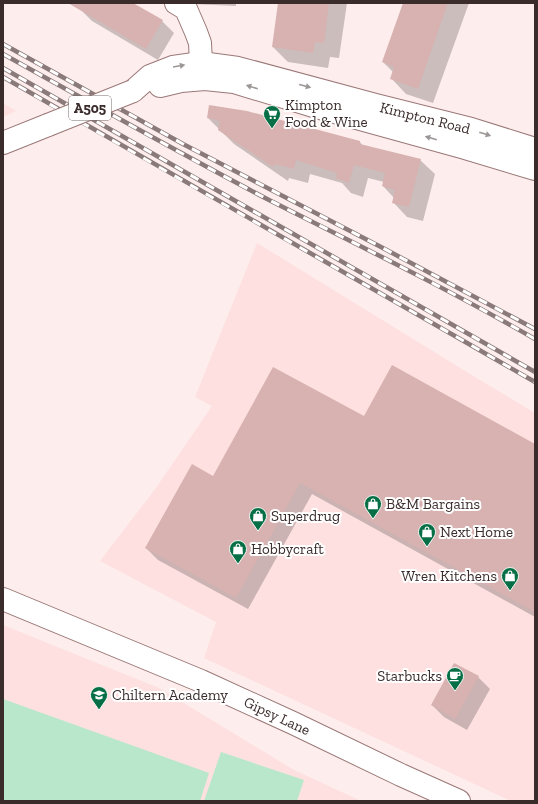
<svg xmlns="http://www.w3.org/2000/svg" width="538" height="804" font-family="'Zilla Slab',serif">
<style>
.built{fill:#fde0df}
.green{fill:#b8e7cc}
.shadow{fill:#0003}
.building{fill:#d7b2b1}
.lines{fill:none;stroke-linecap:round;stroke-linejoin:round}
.minor-casing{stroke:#9a7877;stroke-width:24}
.major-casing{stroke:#9a7877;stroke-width:24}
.highway-casing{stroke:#9a7877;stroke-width:24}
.minor{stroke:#fff;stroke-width:22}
.major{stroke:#fff;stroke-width:22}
.highway{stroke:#fff;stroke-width:22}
.rail-casing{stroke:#8a7a7a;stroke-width:4.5}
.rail{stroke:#fff;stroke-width:3;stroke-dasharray:9;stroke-linecap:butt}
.highway-bridge-casing{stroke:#9a7877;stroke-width:24;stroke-linecap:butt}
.highway-bridge{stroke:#fff;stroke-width:22}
.oneway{fill:#9d9696}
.labels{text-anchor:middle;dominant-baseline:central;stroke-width:4;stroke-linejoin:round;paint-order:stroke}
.shield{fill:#fff;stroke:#766b6b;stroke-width:1}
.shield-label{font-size:14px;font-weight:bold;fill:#3b2c2c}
.poi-label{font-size:15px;fill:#3b2c2c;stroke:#fff;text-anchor:start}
.street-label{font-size:15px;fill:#3b2c2c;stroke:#fff}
</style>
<rect width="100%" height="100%" fill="#fdedec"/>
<path class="built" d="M3,103l13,8 -13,6z
M257,243l213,131 65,39v388h-24l-307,-143 12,-36 -116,-61 56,-73 56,-82 -17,-9z
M3,625l156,63 135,82 67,31h-358z"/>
<path class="green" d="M3,699l206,74 -9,28h-197z
M221,752l83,28 -7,21h-93z"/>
<path class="shadow" d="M83,3h48l31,18 12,12 -16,27 -66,-39 -12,-12z
M191,3h45v3l-44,-2z
M279,3h68l-8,55 -9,-1 -2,11 -40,-6 -15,-15z
M404,3h65l-36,100 -27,-9 -15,-16 2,-6 -10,-10z
M208,118l152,24 3,4 57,14 15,14 -12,47 -16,-4 -14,-15 1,-4 -11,-12 1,-4 -16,-4 -5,19 -12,-4 -9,-10 -32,-9 -2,9 -19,-5 -1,3 -54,-37z
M364,417l171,28v172l-223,-123 -64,115 -90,-49 -12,-12 67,-71z
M478,677l12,12 -23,41 -23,-13 -12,-12z"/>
<path class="building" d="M68,3h65l30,17 -17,29z
M278,3h51l-5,40 -9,-1 -2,11 -41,-6z
M403,3h45l-30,86 -28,-10 4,-12 -12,-5z
M209,105l38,6 113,30v3l61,15 -12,48 -17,-4 3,-13 -13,-4 3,-13 -31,-8 -5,18 -13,-5 1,-5 -41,-13 -2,9 -19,-5 -2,3 -55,-37 2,-9 -13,-3z
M392,365l143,79v168l-235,-129 -64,115 -91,-50 47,-84 21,12 60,-109 91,49z
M454,663l25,13 -24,43 -24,-14z"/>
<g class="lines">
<defs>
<path id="minor" d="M176,3l10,6 10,23 4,11 1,20"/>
<path id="major" d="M3,599l198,82 92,42 108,52 58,26"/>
<path id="highway" d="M160,86l21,-5 24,-2 29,3 86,26 145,40 70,21
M133,91l17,-15 23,-9 28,-4 37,5 138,37 95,24 64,20
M3,143l45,-18"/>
</defs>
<use href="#minor" class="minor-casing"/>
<use href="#major" class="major-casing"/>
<use href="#highway" class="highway-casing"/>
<use href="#minor" class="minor"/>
<use href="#major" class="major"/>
<use href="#highway" class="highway"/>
<defs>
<path id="rail" d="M3,44l180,100 198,103 154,82
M3,54c88,49 176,99 266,146 89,45 179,89 266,139
M3,68l532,304
M3,77c177,103 355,203 532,305"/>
</defs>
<use href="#rail" class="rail-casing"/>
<use href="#rail" class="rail"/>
<defs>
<path id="highway-bridge" d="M48,125l85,-34"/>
</defs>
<use href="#highway-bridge" class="highway-bridge-casing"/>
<use href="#highway-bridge" class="highway-bridge"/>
</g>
<defs><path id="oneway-solid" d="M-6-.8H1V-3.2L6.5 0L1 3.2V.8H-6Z"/></defs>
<g class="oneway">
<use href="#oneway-solid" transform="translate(179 66) rotate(-10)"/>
<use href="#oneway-solid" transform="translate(305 86) rotate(15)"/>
<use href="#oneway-solid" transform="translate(252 87) rotate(-163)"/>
<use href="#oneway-solid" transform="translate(485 134) rotate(17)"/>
<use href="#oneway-solid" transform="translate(431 138) rotate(-164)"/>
</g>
<defs>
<symbol id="supermarket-pin" viewBox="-11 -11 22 30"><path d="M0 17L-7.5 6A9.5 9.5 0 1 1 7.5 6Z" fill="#076f46" stroke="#fff"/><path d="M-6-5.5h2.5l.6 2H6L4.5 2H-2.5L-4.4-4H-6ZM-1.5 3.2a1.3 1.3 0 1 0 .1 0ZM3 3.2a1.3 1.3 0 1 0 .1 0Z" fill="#fff"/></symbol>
<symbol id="shop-pin" viewBox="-11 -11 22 30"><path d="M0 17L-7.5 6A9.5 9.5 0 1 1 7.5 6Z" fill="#076f46" stroke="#fff"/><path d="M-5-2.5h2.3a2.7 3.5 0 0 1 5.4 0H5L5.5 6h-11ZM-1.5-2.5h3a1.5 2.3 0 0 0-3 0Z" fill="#fff"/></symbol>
<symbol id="cafe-pin" viewBox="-11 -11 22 30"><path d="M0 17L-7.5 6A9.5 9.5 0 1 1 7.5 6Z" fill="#076f46" stroke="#fff"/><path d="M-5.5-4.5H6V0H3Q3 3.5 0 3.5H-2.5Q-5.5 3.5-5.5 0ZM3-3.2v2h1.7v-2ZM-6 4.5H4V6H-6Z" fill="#fff"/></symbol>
<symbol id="school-pin" viewBox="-11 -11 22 30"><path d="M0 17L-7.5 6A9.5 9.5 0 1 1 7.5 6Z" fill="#076f46" stroke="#fff"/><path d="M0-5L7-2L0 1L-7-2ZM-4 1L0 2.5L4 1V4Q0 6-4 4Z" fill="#fff"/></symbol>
</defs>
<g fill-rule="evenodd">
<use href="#supermarket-pin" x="262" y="104" width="20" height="27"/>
<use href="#shop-pin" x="363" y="494" width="20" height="27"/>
<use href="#shop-pin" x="248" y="506" width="20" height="27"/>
<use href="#shop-pin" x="417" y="522" width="20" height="27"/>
<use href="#shop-pin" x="228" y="539" width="20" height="27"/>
<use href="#shop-pin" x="500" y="566" width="20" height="27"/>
<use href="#cafe-pin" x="445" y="666" width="20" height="27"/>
<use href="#school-pin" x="89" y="685" width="20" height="27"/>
</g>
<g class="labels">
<rect class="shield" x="69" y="96" width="42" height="24" rx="3"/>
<g class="shield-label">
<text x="90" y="108">A505</text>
</g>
<g class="poi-label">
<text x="285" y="105">Kimpton<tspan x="285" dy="17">Food &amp; Wine</tspan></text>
<text x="386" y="504">B&amp;M Bargains</text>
<text x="271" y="516">Superdrug</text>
<text x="440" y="532">Next Home</text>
<text x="251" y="549">Hobbycraft</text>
<text x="497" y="576" text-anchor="end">Wren Kitchens</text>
<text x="442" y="676" text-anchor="end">Starbucks</text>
<text x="112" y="695">Chiltern Academy</text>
</g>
<g class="street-label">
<text transform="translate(425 118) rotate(14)">Kimpton Road</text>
<text transform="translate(277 716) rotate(25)">Gipsy Lane</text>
</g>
</g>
<rect width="538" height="804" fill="none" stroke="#3b2c2c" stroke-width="8"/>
</svg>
